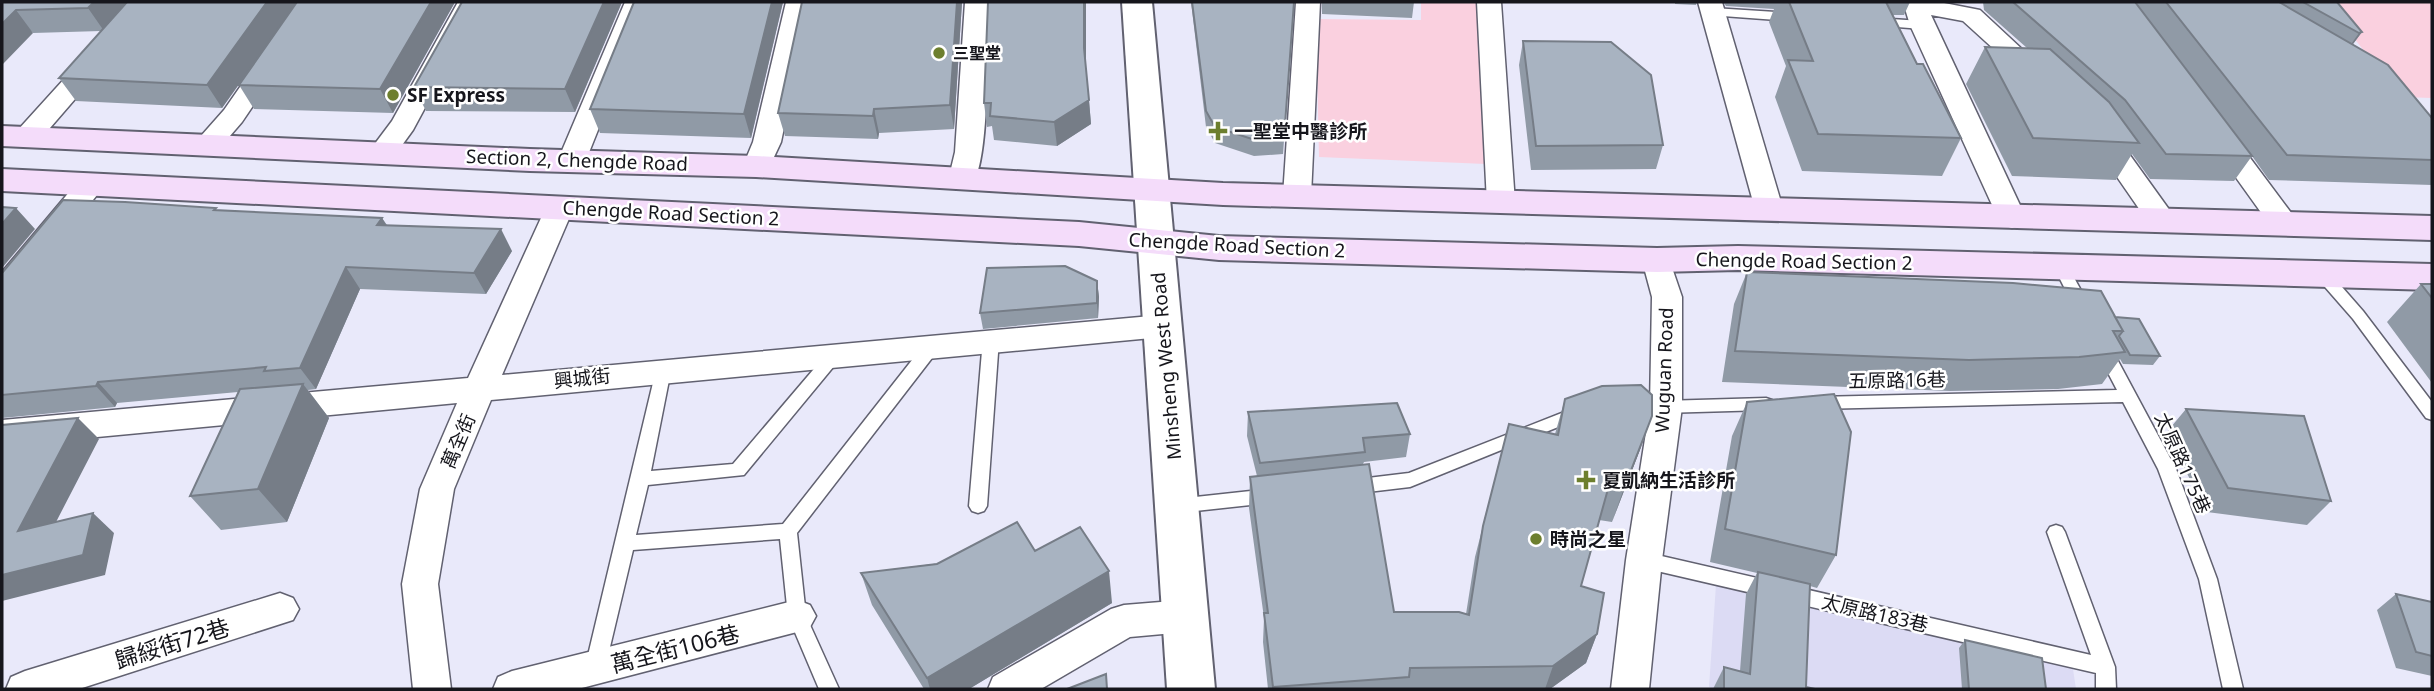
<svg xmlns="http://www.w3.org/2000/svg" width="2434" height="691" font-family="'Noto Sans','Noto Sans TC',sans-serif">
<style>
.built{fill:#dcdbf4}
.green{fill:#fad0df}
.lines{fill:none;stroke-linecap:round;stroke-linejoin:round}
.service-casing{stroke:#616170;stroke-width:3}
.minor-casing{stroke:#616170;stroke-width:3}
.tertiary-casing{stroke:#616170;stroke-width:4}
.secondary-casing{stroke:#616170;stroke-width:4}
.service{fill:#fff;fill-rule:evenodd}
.minor{fill:#fff;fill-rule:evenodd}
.tertiary{fill:#fff;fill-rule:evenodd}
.secondary{fill:#f4dcfa;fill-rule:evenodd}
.wall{fill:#909aa6}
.shaded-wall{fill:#767d87}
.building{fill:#a8b3c1;stroke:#767d87;stroke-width:2}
.poi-dot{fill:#6d7f2e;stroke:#fff;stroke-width:2.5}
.labels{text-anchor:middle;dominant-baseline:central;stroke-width:5;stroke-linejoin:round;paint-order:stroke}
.far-poi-label{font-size:16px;font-weight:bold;fill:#16161c;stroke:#fff;text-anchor:start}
.poi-label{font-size:19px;font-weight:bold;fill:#16161c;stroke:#fff;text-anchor:start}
.street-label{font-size:19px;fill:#16161c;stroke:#fff}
.near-street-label{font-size:23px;fill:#16161c;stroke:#fff}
</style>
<rect width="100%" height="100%" fill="#e9e9fa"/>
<path class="built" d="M1717,570l354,86 5,33h-363l-4,-2z"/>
<path class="green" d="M1421,2h61l4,162 -167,-7 -3,-138 105,1z
M2325,2h107v96l-31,-1z"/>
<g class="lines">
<defs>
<path id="service" d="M1713,8l78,5 6,4 -6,4 -82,-6v-6z
M1876,18l46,3 6,4 -6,4 -50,-4v-6z
M2061,262l5,1 23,42 -3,4h-10l-3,-4 -19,-38z
M2323,270l5,1 35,40 69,91v18l-6,-2 -73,-99 -35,-40 -2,-4 2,-4z
M991,333l8,6 -12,167 -3,5 -6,2 -6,-2 -3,-5 14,-167z
M933,339l6,2 2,4 -2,4 -142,184 9,83 33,73h-20l-31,-73 -8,-77 -147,11 -28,118 -3,6 -7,3 -7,-3 -3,-6 72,-302h12l2,4 -20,101 82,-7 97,-114h12l2,4 -100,121 -96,10 -12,50 147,-11 144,-183z
M2104,344l6,2 66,123 41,110 26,110h-20l-24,-110 -41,-110 -35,-67 -307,7 -6,-2 -2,-4 2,-4 6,-2 301,-7 -21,-40z
M1766,398l6,2 2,4 -2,4 -6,2 -104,3 -6,-2 -2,-4 2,-4 6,-2z
M1577,407l6,2 2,4 -2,4 -173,70 -59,7 -6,-2 -3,-5 3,-5 6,-2 58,-7z
M1269,489l6,2 3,5 -3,5 -6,2 -92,10 -6,-2 -3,-5 3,-5 6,-2z
M2056,525l6,2 3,5 50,135 1,22h-20v-16l-452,-105 -6,-3 -3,-5 3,-5 6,-3 447,103 -44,-123 3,-5z"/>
<path id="minor" d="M134,2h25l-122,141 -10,2 -10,-2 -3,-6 3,-6z
M299,2h24l-81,120 -25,29 -10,3 -10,-3 -4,-6 31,-35z
M458,2h24l-69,128 -21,29 -10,3 -10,-3 -4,-6 24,-32z
M625,2h24l-63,158 -4,6 -10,3 -10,-3 -4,-6z
M786,2h24l-29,140 -14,30 -10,3 -10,-3 -4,-6 10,-24z
M965,2h24c-2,37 1,155 -16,181l-10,3 -10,-3 -4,-6 6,-25z
M1296,2h24l-9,194 -4,7 -10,2 -10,-2 -4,-7z
M1477,2h24l14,201 -4,7 -10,2 -10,-2 -4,-7z
M1698,2h24l61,207 -4,7 -10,2 -10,-2 -4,-7z
M1903,2h36l41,8 71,66 -4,5 -9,3 -9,-3 -66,-60 -32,-6 95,203 -4,7 -10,3 -10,-3 -4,-7 -88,-193z
M2099,124l10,2 64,89 4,7 -4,7 -10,3 -10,-3 -67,-97 3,-6z
M2217,125l10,2 68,91 4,7 -4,7 -10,3 -10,-3 -71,-99 3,-6z
M91,175l10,3 4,6 -4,6 -88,110 -11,3v-31l79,-94z
M560,198l10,2 4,7 -72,168 660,-60 11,3 5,8 -5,8 -11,3 -671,63 -37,89 -16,95 13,105h-38l-11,-105 18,-95 37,-86 -455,43v-26l466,-42 78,-171 4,-7z
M1657,250l10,3 15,44v110l-20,153 -13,129h-38l15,-129 24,-153 2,-110 -10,-37 5,-7z
M280,593l13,5 6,11 -6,11 -214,69h-73l5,-12 14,-6z
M797,600l13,5 6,11 -6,11 -13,5 -219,57h-85l5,-12 14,-6z
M1185,600l13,5 6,11 -6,11 -13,5 -55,5 -89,52h-53l5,-12 118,-68 13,-4z"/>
<path id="tertiary" d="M1122,2h30l63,687h-48z"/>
<path id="secondary" d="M2,126l528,23 226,7 467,27 1209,33v24l-1209,-35 -467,-28 -226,-6 -528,-25z
M2,169l1077,53 140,14 438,12 81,-2 694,18v26l-694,-20 -81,2 -438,-12 -140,-14 -1077,-55z"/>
</defs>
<use href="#service" class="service-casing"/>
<use href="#minor" class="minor-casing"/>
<use href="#tertiary" class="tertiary-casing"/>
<use href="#secondary" class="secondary-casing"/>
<use href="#service" class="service"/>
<use href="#minor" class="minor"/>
<use href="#tertiary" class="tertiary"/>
<use href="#secondary" class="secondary"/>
</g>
<path class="wall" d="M2,2h453l-62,111 -139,-4 -15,-24 39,-55 -56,78 -146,-7 -17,-23 42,-47 -68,2z
M622,2l-47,110 -149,-1 -12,-24z
M783,2l-32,136 -151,-5 -10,-24z
M962,2l-8,127 -75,4 -1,6 -93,-3 -7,-23z
M988,2h98v66l5,56 -34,22 -63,-6 -2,-14 -5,1 -3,-24z
M1191,2h103l-11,152 -29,2 -39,-13 -9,-16z
M1322,2h92l-2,16 -90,-4z
M1675,2h22l-1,3 -21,-1z
M1723,2h187l-6,13h-11l24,49 44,74 -19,38 -140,-5 -27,-74 11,-31 -17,-44 5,-13 -48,-3z
M1983,2h354l25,30 -9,12 79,74v67l-163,-5 -17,-24 -18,25 -84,-2 -18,-25 -16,26 -104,-4 -46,-92 19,-37 42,1 -43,-38z
M1523,41l140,104 -7,24 -125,1 -12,-105z
M218,210l164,8 5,7 125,26 -26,43 -126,-5 -44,100 -8,1 21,28 -42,104 -66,8 -31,-34 48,-104 -121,11 -2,4 -113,11v-146z
M1747,272l368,45 45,39 -7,9 -30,-1 -3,-5 -18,25 -44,5 -108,2 -228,-9 12,-78z
M1097,281l2,16 -1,21 -115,11 -3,-16z
M2421,284h11v99l-45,-61z
M1565,399l76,48 -29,75 -13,-2 -18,66 16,48 -11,29 -36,26h-282l-5,-47 1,-24 -15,-110 1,-31 7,-1 -10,-40 1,-24 162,22 -4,23 -42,5 -1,2 31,148 72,2 9,-57 34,-133 46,10z
M1747,402l89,153 -19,33 -7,-2 -4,101 9,2h-102l11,-22 16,4 6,-77 11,-21 -47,-11 22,-126z
M2186,409l145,92 -24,24 -100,-13 -41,-79z
M1035,551l77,52 -143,86h-45l-52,-84 -11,-32z
M2396,594l36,8v74l-36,-8 -19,-58z
M1965,640l81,49h-84l-3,-41z"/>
<path class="shaded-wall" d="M94,2h37l-27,29 -16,-23z
M267,2h30l-75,106 -15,-23z
M431,2h24l-62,111 -13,-24z
M604,2h18l-47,110 -10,-23z
M772,2h11l-32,136 -7,-24z
M957,2h5l-8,127 -4,-24z
M1084,2h2v69l-2,-23z
M16,10l17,23 -31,32v-41z
M2362,32l-18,24 -2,1 17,-24z
M1089,100l2,24 -34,22 -3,-24z
M874,109l5,24 -1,6 -5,-23z
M16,208l19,21 -33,39v-44z
M382,218l13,21 -18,-14z
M501,229l11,22 -26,43 -12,-21z
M346,267l14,22 -44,100 -16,-21z
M1097,281l2,16 -1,21 -1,-15z
M98,382l19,21 -2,4 -19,-21z
M303,384l26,34 -42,104 -29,-33z
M1652,416l-11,31 -29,75 11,-31z
M78,418l21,21 -58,112 -23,-20z
M93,513l21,20 -9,42 -103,26v-26z
M1109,571l3,32 -143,86h-39l-3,-11z
M1597,634l-11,29 -36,26h-5l8,-23z"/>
<path class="building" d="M2,2h92l-6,6 -72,2 -14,14z
M127,2h140l-60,83 -148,-7z
M297,2h134l-51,87 -141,-4z
M462,2h142l-39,87 -151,-2z
M634,2h138l-28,112 -154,-5z
M802,2h155l-7,103 -76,4 -1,7 -95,-3z
M988,2h96v46l5,52 -35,22 -64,-6 1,-13h-7z
M1192,2h102l-10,136 -29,2 -40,-13 -9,-16z
M1789,2h97l31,62h6l38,74 -143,-4 -30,-74 25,1z
M2013,2h122l117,154 -86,-2 -41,-54z
M2166,2h113l109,63 44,53v42l-145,-5z
M2303,2h34l25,30 -3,1z
M1523,41l88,1 40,33 12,70 -127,1z
M1985,47l65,2 59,53 30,41 -106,-5z
M63,200l62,2 91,6 -2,2 168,8 -5,7 124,4 -27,44 -128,-6 -46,101 -36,3 2,-4 -168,15 -2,4 -94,9v-122z
M2,207l14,1 -14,16z
M1065,266l32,15v22l-117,10 7,-45z
M1747,272l266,11 88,8 22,40h-10l12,21 -46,5 -110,3 -234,-9z
M2421,284h11v14z
M2115,317l24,2 21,37 -30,-1 -11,-19 4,-5z
M303,384l-45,105 -68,7 50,-107z
M1641,385l11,10v21l-29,75 -15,-2 -27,97 23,7 -7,41 -44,32 -143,2 -1,9 -136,10 -9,-74h4l-18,-136 119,-13 25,148h65l10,3 14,-89 26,-102 49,11 7,-36 37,-13z
M1834,394l17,38 -15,123 -111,-26 22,-127z
M1397,403l13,31 -47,4 2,14 -105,11 -12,-51z
M2186,409l118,7 27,85 -103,-13z
M78,418l-60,113 75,-18 -10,42 -81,20v-150z
M1017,522l18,29 45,-24 29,44 -182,107 -66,-105 76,-9z
M1758,572l52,12 -4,103 9,2h-91v-22l26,7z
M2396,594l36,8v54l-16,-4z
M1965,640l77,18 4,31h-77z
M1106,674l1,15h-40z"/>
<g class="poi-dot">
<circle cx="939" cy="53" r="7"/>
<circle cx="393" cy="95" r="7"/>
<path d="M1214.5 120.5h7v7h7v7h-7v7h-7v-7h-7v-7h7z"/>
<path d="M1582.5 469.5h7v7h7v7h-7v7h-7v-7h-7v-7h7z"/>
<circle cx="1536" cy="539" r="7"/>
</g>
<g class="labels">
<g class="far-poi-label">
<text x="953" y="53">三聖堂</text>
</g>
<g class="poi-label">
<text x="407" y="95">SF Express</text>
<text x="1234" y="131">一聖堂中醫診所</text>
<text x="1602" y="480">夏凱納生活診所</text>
<text x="1550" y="539">時尚之星</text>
</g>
<g class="street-label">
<text transform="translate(577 160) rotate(2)">Section 2, Chengde Road</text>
<text transform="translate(671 213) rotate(3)">Chengde Road Section 2</text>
<text transform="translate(1237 245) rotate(3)">Chengde Road Section 2</text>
<text transform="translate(1804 261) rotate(1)">Chengde Road Section 2</text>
<text transform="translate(1166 366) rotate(-95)">Minsheng West Road</text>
<text transform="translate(1664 370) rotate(-88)">Wuguan Road</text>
<text transform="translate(582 378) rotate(-6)">興城街</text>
<text transform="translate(1897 380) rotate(-1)">五原路16巷</text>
<text transform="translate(458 441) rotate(-67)">萬全街</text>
<text transform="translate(2183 463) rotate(66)">太原路175巷</text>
<text transform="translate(1875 613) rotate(13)">太原路183巷</text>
</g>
<g class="near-street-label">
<text transform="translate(172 643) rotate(-17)">歸綏街72巷</text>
<text transform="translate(675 648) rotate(-14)">萬全街106巷</text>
</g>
</g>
<rect width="2434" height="691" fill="none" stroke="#16161c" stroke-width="7"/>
</svg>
